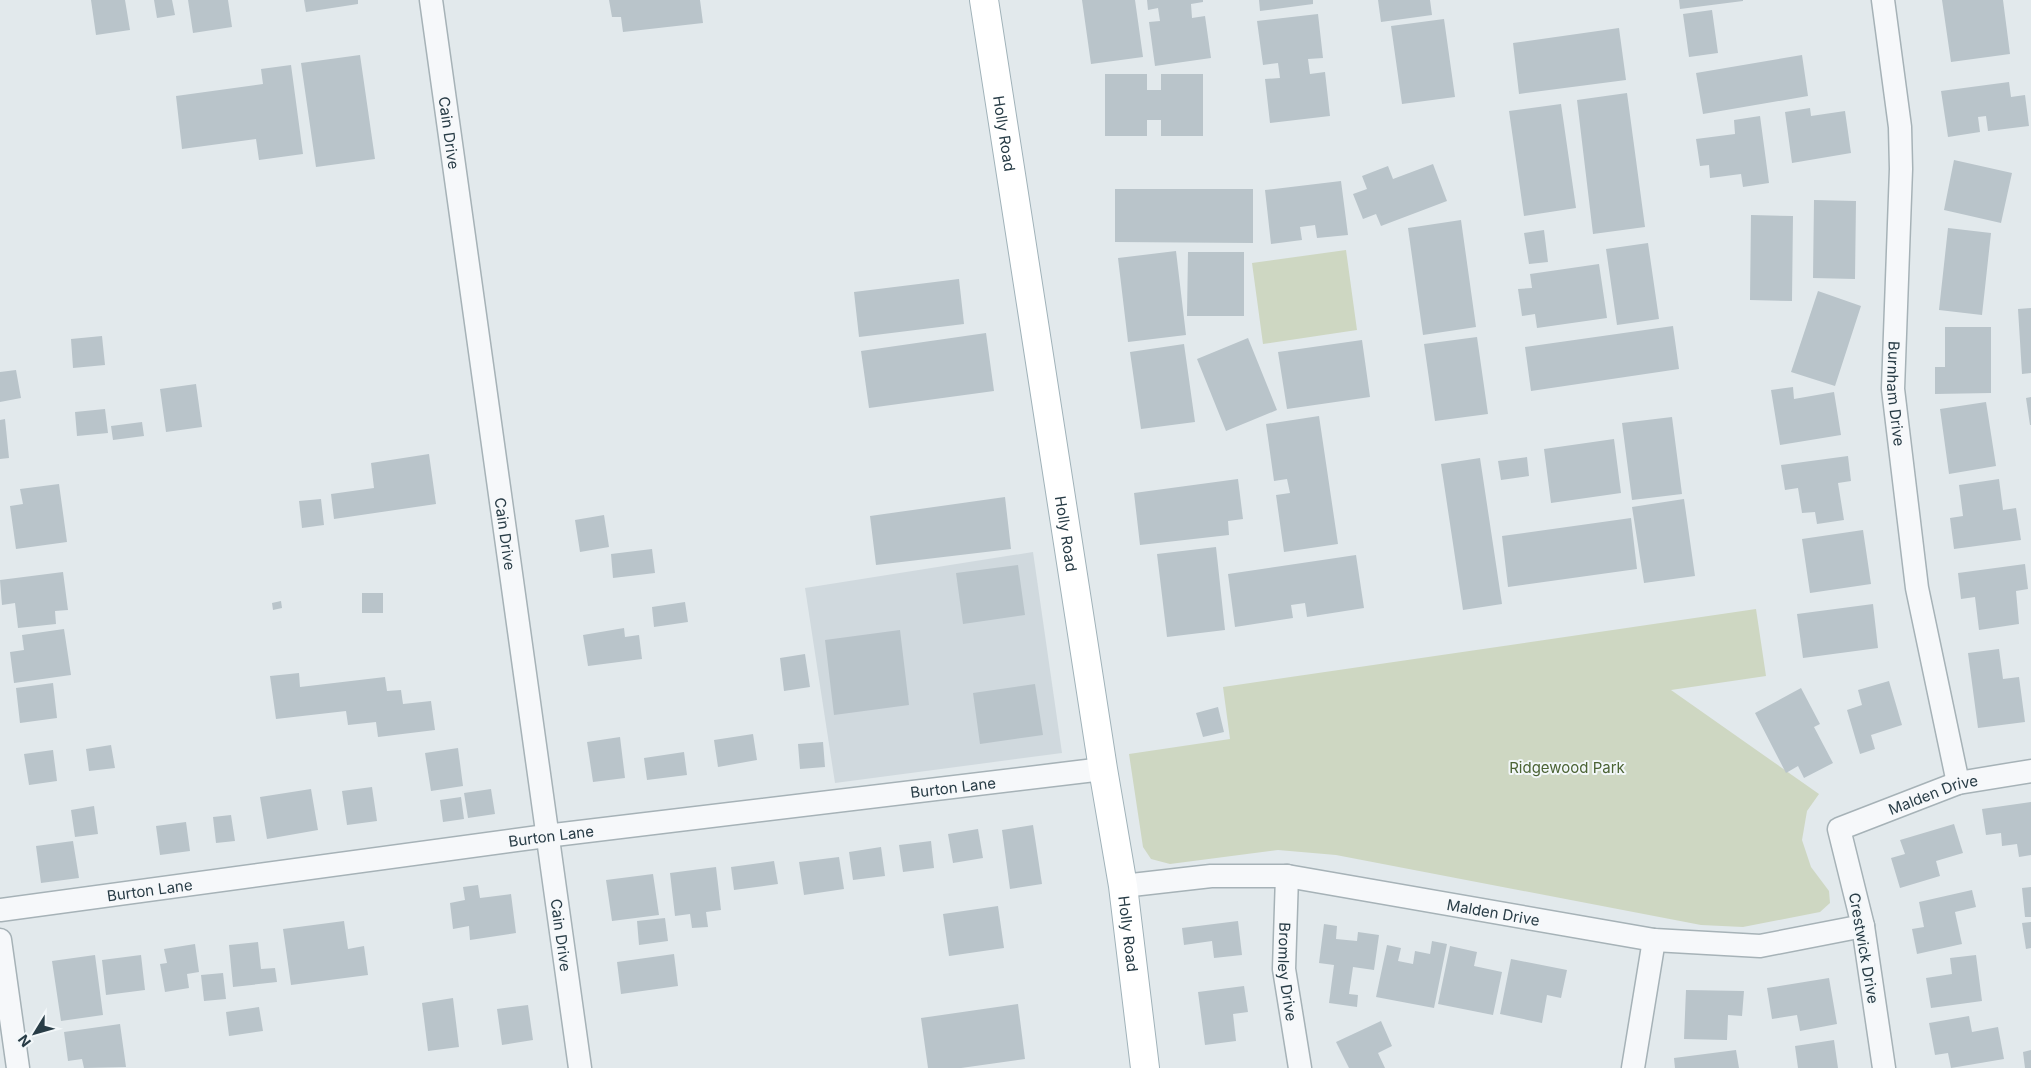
<svg xmlns="http://www.w3.org/2000/svg" width="2031" height="1068" font-family="Inter,sans-serif">
<style>
.built{fill:#d0d9de}
.green{fill:#ced7c2}
.building{fill:#b9c4ca}
.lines{fill:none;stroke-linecap:round;stroke-linejoin:round}
.minor-casing{stroke:#a6b2b7;stroke-width:25}
.major-casing{stroke:#a0b2b9;stroke-width:30}
.minor{stroke:#f6f8fa;stroke-width:22}
.major{stroke:#fff;stroke-width:28}
.labels{text-anchor:middle;dominant-baseline:central;stroke-width:4;stroke-linejoin:round;paint-order:stroke}
.street-label{font-size:15px;fill:#283c46;stroke:#f2f7f9}
.park-label{font-size:15px;fill:#4b6334;stroke:#f2f7f9}
</style>
<rect width="100%" height="100%" fill="#e2e9ec"/>
<path class="built" d="M1033,552l29,201 -227,30 -30,-195z"/>
<path class="green" d="M1346,250l11,80 -94,14 -11,-81z
M1756,609l10,67 -95,14 148,104 -12,17 -5,29 9,27 18,24 1,12 -10,9 -77,15 -42,-2 -365,-70 -58,-5 -108,14 -19,-5 -8,-12 -14,-93 101,-15 -7,-52z"/>
<path class="building" d="M91,0h34l5,30 -34,5z
M154,0h18l3,15 -18,3z
M188,0h40l4,27 -39,6z
M304,0h54v4l-52,8z
M609,0h91l3,23 -80,9 -2,-15h-9z
M1082,0h53l8,57 -52,7z
M1147,0h56v2l-12,2 1,14 13,-2 6,42 -56,8 -6,-44 11,-1 -2,-13 -10,2z
M1259,0h54v4l-53,7z
M1378,0h52l2,15 -51,7z
M1679,0h64v1l-63,8z
M1942,0h61l7,54 -59,8z
M1712,10l6,43 -29,4 -6,-43z
M1318,14l5,44 -15,1 2,15 15,-2 5,44 -60,7 -5,-44 15,-1 -2,-15 -15,2 -6,-44z
M1444,19l11,78 -53,7 -11,-78z
M1619,28l7,52 -107,14 -6,-51z
M360,55l15,104 -59,8 -15,-104z
M1802,55l6,41 -105,18 -7,-41z
M291,65l12,89 -44,6 -3,-21 -74,10 -6,-53 87,-12 -2,-15z
M1105,74h42v16h14v-16h42v62h-42v-16h-14v16h-42z
M2009,82l2,15 14,-2 4,31 -41,5 -2,-15 -8,1 2,15 -32,5 -7,-46z
M1627,93l18,134 -52,7 -16,-134z
M1561,104l15,104 -52,8 -15,-105z
M1810,108l1,8 34,-5 6,42 -59,10 -7,-51z
M1760,116l9,67 -26,4 -2,-13 -31,4 -1,-13 -9,1 -4,-27 39,-5 -1,-14z
M1954,160l58,13 -11,50 -57,-13z
M1433,164l14,37 -66,25 -5,-12 -13,5 -10,-25 14,-5 -5,-13 26,-10 5,13z
M1341,181l7,54 -31,3 -2,-13 -15,2 2,13 -31,4 -6,-54z
M1115,189h138v54l-138,-1z
M1814,200l42,1 -1,78 -42,-1z
M1751,215l42,1 -1,85 -42,-1z
M1461,220l15,107 -53,8 -15,-107z
M1948,228l43,5 -9,82 -43,-5z
M1544,230l4,32 -19,2 -5,-31z
M1648,243l11,76 -42,6 -11,-76z
M1176,251l10,84 -58,7 -10,-84z
M1188,252h56v64h-57z
M1599,264l8,54 -70,10 -2,-14 -13,2 -4,-27 14,-1 -2,-14z
M959,279l5,45 -105,13 -5,-45z
M1818,291l43,15 -26,80 -44,-14z
M2031,308v65l-9,1 -4,-65z
M1673,326l6,43 -148,22 -6,-44z
M1945,327h46v66l-56,1v-27h10z
M986,333l8,58 -125,17 -8,-57z
M102,336l3,29 -32,3 -2,-29z
M1477,337l11,77 -53,7 -11,-77z
M1248,338l29,72 -51,21 -29,-72z
M1362,340l8,57 -83,12 -9,-57z
M1184,344l11,78 -54,7 -11,-77z
M16,370l5,28 -21,4v-30z
M196,384l6,43 -36,5 -6,-43z
M1793,387l1,12 40,-7 7,43 -61,10 -9,-55z
M2031,397v28h-1l-4,-27z
M1986,402l10,64 -47,8 -9,-65z
M105,409l3,24 -31,3 -2,-24z
M1319,416l19,128 -54,8 -8,-57 14,-2 -3,-14 -13,2 -8,-57z
M1672,417l10,77 -50,6 -10,-77z
M5,419l4,39 -9,1v-39z
M142,422l2,14 -31,4 -2,-14z
M1614,439l7,54 -70,10 -7,-54z
M429,454l7,50 -102,15 -3,-25 43,-6 -3,-25z
M1848,456l3,25 -13,2 6,37 -27,4 -2,-12 -13,1 -4,-25 -13,2 -4,-25z
M1527,457l2,19 -28,4 -3,-19z
M1480,458l22,146 -39,6 -22,-146z
M1238,479l5,40 -15,2 1,14 -89,10 -6,-52z
M1999,479l4,31 13,-2 5,32 -67,9 -4,-31 13,-2 -4,-31z
M59,484l8,58 -51,7 -6,-43 13,-2 -3,-15z
M1005,497l6,52 -135,16 -6,-49z
M321,499l3,26 -22,3 -3,-27z
M1684,499l11,77 -51,7 -12,-76z
M604,515l5,32 -29,5 -5,-32z
M1631,518l6,51 -129,18 -6,-51z
M1863,530l8,54 -61,9 -8,-54z
M1216,547l9,83 -58,7 -10,-83z
M652,549l3,24 -42,5 -2,-24z
M1356,555l8,53 -57,9 -2,-14 -14,2 2,13 -58,9 -7,-53z
M2025,564l3,25 -12,2 3,33 -40,6 -4,-33 -14,2 -3,-26z
M1018,565l7,50 -62,9 -7,-51z
M63,572l5,38 -13,1 1,13 -38,4 -3,-25 -13,2 -2,-25z
M362,593h21v20h-21z
M281,601l1,7 -9,2 -1,-7z
M685,602l3,20 -34,5 -2,-20z
M1873,604l5,44 -75,10 -6,-44z
M624,628l1,9 14,-2 3,24 -54,7 -5,-31z
M64,629l7,46 -57,8 -4,-31 14,-2 -2,-15z
M900,630l9,75 -75,10 -9,-75z
M1999,649l4,30 16,-2 6,45 -47,6 -10,-75z
M805,654l5,33 -26,4 -4,-33z
M299,673l1,14 85,-10 2,14 14,-1 2,14 28,-3 4,29 -57,7 -2,-15 -28,3 -2,-14 -70,8 -6,-43z
M1889,681l13,44 -31,10 4,14 -15,5 -13,-44 15,-5 -4,-15z
M53,683l4,35 -37,5 -4,-35z
M1035,684l8,51 -63,9 -7,-51z
M1801,688l19,36 -6,3 19,36 -29,15 -6,-12 -12,7 -31,-60z
M1218,707l6,25 -21,5 -7,-24z
M753,734l4,26 -39,7 -4,-27z
M620,737l5,41 -32,4 -6,-40z
M823,742l2,25 -25,2 -2,-25z
M111,745l4,23 -26,3 -3,-22z
M458,748l5,38 -32,5 -6,-38z
M53,750l4,31 -28,4 -5,-31z
M684,752l3,23 -40,5 -3,-22z
M372,787l5,34 -30,4 -5,-34z
M311,789l7,41 -51,9 -7,-42z
M491,789l4,25 -27,4 -4,-25z
M461,797l3,22 -21,3 -3,-22z
M2031,802v53l-12,2 -2,-13 -15,2 -1,-13 -15,2 -4,-26z
M94,806l4,28 -23,3 -4,-27z
M231,815l4,26 -19,2 -3,-26z
M186,822l4,29 -30,4 -4,-29z
M1954,824l9,29 -27,8 4,15 -40,12 -9,-30 14,-4 -5,-14z
M1033,825l9,59 -32,5 -8,-59z
M978,829l5,29 -30,5 -5,-29z
M73,841l6,37 -38,5 -5,-37z
M931,841l3,27 -31,4 -4,-27z
M881,847l4,29 -32,4 -4,-28z
M839,857l5,32 -40,6 -5,-33z
M774,861l4,23 -44,6 -3,-23z
M716,867l5,43 -15,2 2,15 -16,1 -2,-14 -15,2 -5,-43z
M653,874l6,41 -47,6 -6,-41z
M478,885l2,13 31,-4 5,39 -46,7 -1,-14 -16,3 -3,-26 15,-3 -2,-13z
M2031,887v30h-6l-3,-29z
M1972,890l4,17 -21,5 7,32 -45,10 -5,-25 12,-2 -5,-25z
M998,906l6,42 -55,8 -6,-42z
M665,918l3,23 -29,4 -2,-24z
M344,921l4,28 16,-3 4,29 -77,10 -8,-56z
M1238,921l4,34 -28,3 -2,-17 -28,4 -2,-17z
M2031,922v26l-5,1 -4,-26z
M1324,924l13,2 -1,13 21,2 1,-9 21,3 -5,35 -21,-3 -4,27 9,1 -1,12 -28,-4 5,-38 -15,-2z
M1432,941l15,3 -13,64 -58,-11 11,-52 14,3 -3,13 15,3 2,-13 15,3z
M258,942l3,27 14,-1 2,14 -44,5 -4,-42z
M195,944l4,28 -12,2 2,14 -24,4 -5,-28 7,-1 -3,-14z
M1450,946l27,6 -3,14 28,6 -9,43 -55,-11z
M674,954l4,32 -57,8 -4,-32z
M95,955l8,60 -42,6 -9,-60z
M141,955l4,35 -39,5 -4,-35z
M1976,955l6,46 -51,7 -5,-30 26,-4 -2,-16z
M1511,959l56,11 -6,28 -14,-3 -5,28 -42,-9z
M223,973l3,26 -22,2 -3,-26z
M1829,978l8,46 -37,7 -3,-16 -25,4 -5,-31z
M1244,986l4,26 -15,2 3,27 -31,4 -7,-53z
M1686,990l58,1 -2,25 -14,-1 -1,25 -43,-1z
M453,998l6,49 -31,4 -6,-48z
M1018,1004l7,55 -64,9h-33l-7,-50z
M528,1005l5,35 -31,5 -5,-36z
M259,1007l4,24 -34,5 -3,-24z
M1969,1016l3,16 26,-5 6,32 -53,9 -3,-15 -13,2 -6,-32z
M1381,1021l11,25 -14,7 7,15h-36l-13,-26z
M120,1024l6,43 -42,1 -2,-9 -14,2 -4,-29z
M1834,1040l4,28h-40l-3,-22z
M1736,1050l3,18h-64l-1,-10z
M2031,1050v18h-6l-2,-16z"/>
<g class="lines">
<defs>
<g id="minor">
<path id="s1" d="M431,0l149,1068"/>
<path id="s2" d="M1883,0l17,127 1,42 -8,220 24,199 41,195"/>
<path id="s3" d="M1287,876l-3,93 16,99"/>
<path id="s4" d="M1123,886l88,-10h76l367,64 106,6 103,-20"/>
<path id="s5" d="M0,910l546,-74 557,-67"/>
<path d="M0,940l18,128"/>
<path d="M1633,1068l21,-128"/>
<path id="s6" d="M1884,1068l-21,-142 -24,-97 119,-46 73,-12"/>
</g>
<g id="major">
<path id="s7" d="M984,0l119,769 20,117 22,182"/>
</g>
</defs>
<use href="#minor" class="minor-casing"/>
<use href="#major" class="major-casing"/>
<use href="#minor" class="minor"/>
<use href="#major" class="major"/>
</g>
<g class="labels">
<g class="street-label">
<text stroke="none"><textPath href="#s1" startOffset="134">Cain Drive</textPath></text>
<text stroke="none"><textPath href="#s7" startOffset="135">Holly Road</textPath></text>
<text stroke="none"><textPath href="#s2" startOffset="395">Burnham Drive</textPath></text>
<text stroke="none"><textPath href="#s1" startOffset="539">Cain Drive</textPath></text>
<text stroke="none"><textPath href="#s7" startOffset="540">Holly Road</textPath></text>
<text stroke="none"><textPath href="#s5" startOffset="961">Burton Lane</textPath></text>
<text stroke="none"><textPath href="#s6" startOffset="344">Malden Drive</textPath></text>
<text stroke="none"><textPath href="#s5" startOffset="556">Burton Lane</textPath></text>
<text stroke="none"><textPath href="#s5" startOffset="151">Burton Lane</textPath></text>
<text stroke="none"><textPath href="#s4" startOffset="374">Malden Drive</textPath></text>
<text stroke="none"><textPath href="#s7" startOffset="945">Holly Road</textPath></text>
<text stroke="none"><textPath href="#s1" startOffset="944">Cain Drive</textPath></text>
<text transform="translate(1864 948) rotate(80)">Crestwick Drive</text>
<text stroke="none"><textPath href="#s3" startOffset="96">Bromley Drive</textPath></text>
</g>
<g class="park-label">
<text x="1567" y="767">Ridgewood Park</text>
</g>
</g>
<g transform="translate(35 1033) rotate(233)" stroke="#f2f7f9" stroke-width="4" paint-order="stroke">
<path d="M0-4L9 19L0 12L-9 19Z" fill="#283c46"/>
<text y="-8" font-size="14" font-weight="bold" text-anchor="middle" fill="#283c46">N</text>
</g>
</svg>
